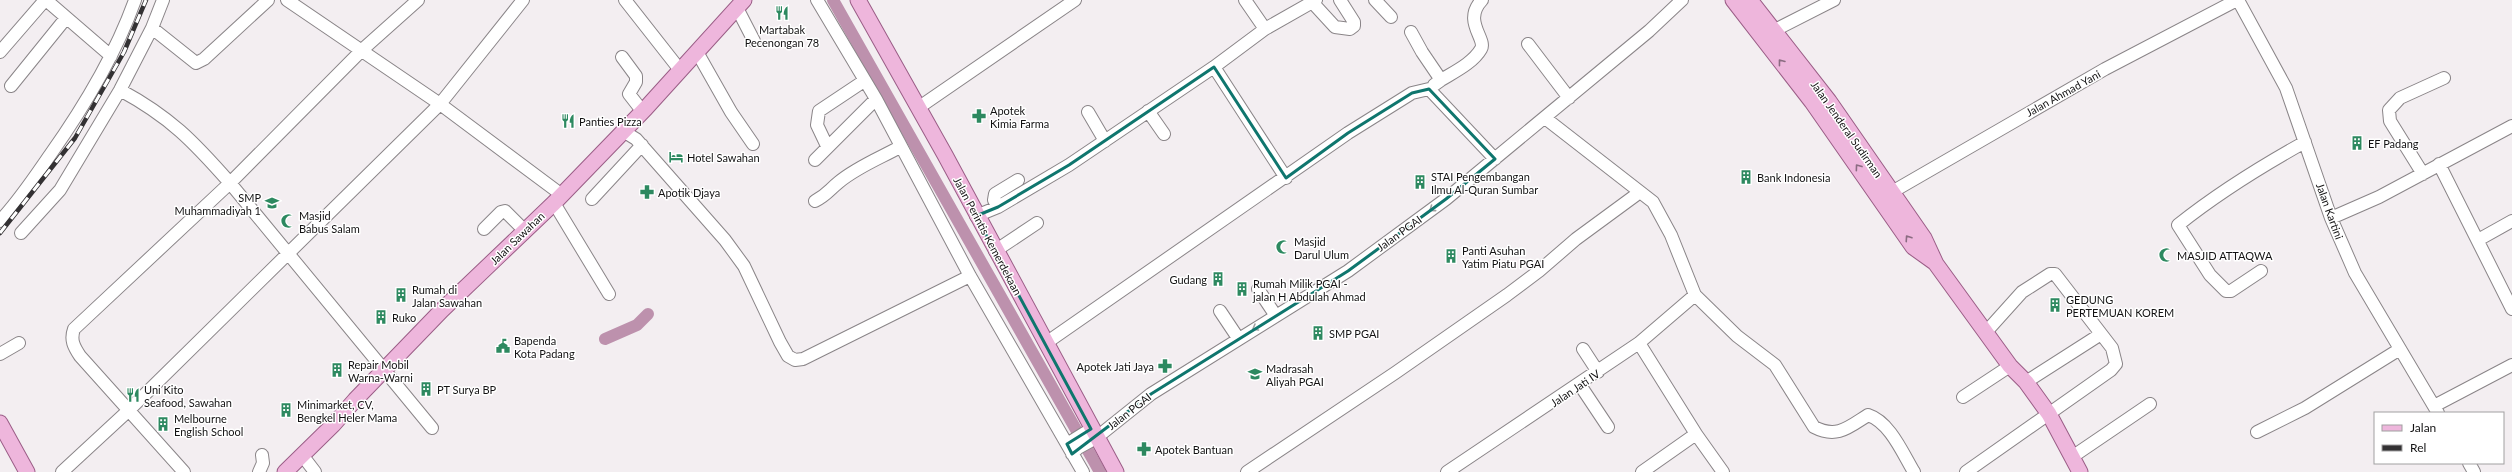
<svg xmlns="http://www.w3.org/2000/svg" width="2512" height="472" font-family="Lato,sans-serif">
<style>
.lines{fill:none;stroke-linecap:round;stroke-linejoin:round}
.canal{stroke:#bd91ad;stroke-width:12}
.minor-casing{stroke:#8a8588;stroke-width:14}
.major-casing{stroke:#9a5d86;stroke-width:17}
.minor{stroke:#fff;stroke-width:12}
.major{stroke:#eeb6dc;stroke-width:15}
.rail-casing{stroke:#333133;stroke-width:4.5}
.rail{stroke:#fff;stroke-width:3;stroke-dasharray:9;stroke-linecap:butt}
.oneway{stroke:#8b6c82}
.oneway2{stroke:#a1a0a1}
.marked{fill:none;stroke:#0f766e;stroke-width:3;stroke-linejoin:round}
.labels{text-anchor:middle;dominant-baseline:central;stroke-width:3;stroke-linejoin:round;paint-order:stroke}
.poi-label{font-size:11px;fill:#131213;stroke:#fff;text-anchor:start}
.street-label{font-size:11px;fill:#131213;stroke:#fff}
</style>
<rect width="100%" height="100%" fill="#f3eef1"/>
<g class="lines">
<path class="canal" d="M833,0l267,472
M605,339l32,-14 11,-11"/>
<defs>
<path id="minor" d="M46,0l65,56
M287,0l153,104 122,91
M625,0l55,70
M817,0l59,99 94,177 113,196
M1245,0l20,29
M1375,0l16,17
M2238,0l48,88 45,130 24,55 83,140
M1312,2l23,25 15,2 4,-3v-4l-14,-22
M737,8l17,33
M152,28l44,35 8,-4 64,-59
M1773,31l61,-31
M1411,32l11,20 19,28 -7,5
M1528,44l41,54
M0,52l45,-52
M697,52l34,60 22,32
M622,57l14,19v6l-7,12 14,18
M1214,67l72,111
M1441,80c13,-8 32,-17 40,-31 6,-10 -19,-28 1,-49
M11,86l55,-68
M120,90c50,27 73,51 110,93l132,-133 56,-50
M918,108l157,-108
M1148,111l16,23
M1088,112l17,29
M1545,118l108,84 18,33 24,60 42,41 38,29 39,62c23,12 35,0 54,-12 22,7 35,39 46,57
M623,131l13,8 89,101 19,26 36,76 8,14 7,4 8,-1 167,-83
M827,146l-10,-21 2,-14 45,-30
M815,160l61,-61
M2439,164l73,145
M2423,174l-33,-53 -1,-11 11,-12 44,-20
M1885,196l220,-127 132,-69
M592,199l50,-54
M815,201c12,-6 14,-11 24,-19 18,-15 41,-24 61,-35
M554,203l55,91
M998,207l-4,-7 1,-6 23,-14
M976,216l22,-9 71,-42 145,-98 51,-38 51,-29
M2331,218l48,-21 133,-71
M0,221c19,-20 34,-43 50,-66 34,-48 65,-99 85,-155
M484,229l17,-17 4,-1 20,20
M21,233l39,-43 60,-100 32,-62 11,-28
M2478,240l34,-19
M995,251l42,-28
M2261,271l-30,20h-5l-16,-16 -32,-50c40,-32 82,-58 127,-83
M1258,289l18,27
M1220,311l18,27
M1046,343l302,-210 64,-40 17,-4 66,70
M1639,343l57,91 27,38
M1583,349l15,23
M0,354l19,-11
M2026,382l75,-48
M1580,385l28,42
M1963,397l47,-31
M2434,406l78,-41
M2257,432l48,-24 95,-59
M1067,444l24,-15
M1072,454l6,-6 18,-10 55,-44 197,-123 98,-72 203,-168 33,-31
M302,455l13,17
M2072,457l78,-53
M2469,463l5,9
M62,472l67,-62 311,-306 83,-104
M184,472l-104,-116c-6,-9 -10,-16 -6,-27l156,-146 202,245
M259,472l4,-9 -1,-8
M1247,472l148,-99 112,-78 32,-24 37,-32 64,-47
M1447,472l192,-129 56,-48
M1642,472l54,-38
M1966,472l145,-102 5,-6 -4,-16 -57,-74h-5l-28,18 -36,40"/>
<path id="major" d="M858,0l87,155 171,317
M1733,0l79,102 101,145 21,15
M1750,0l79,101 95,137 12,26 74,102 16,16 23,32 31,58
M0,423l27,49
M285,472l48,-47 22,-25 87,-90 112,-107 92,-95 98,-108"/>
</defs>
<use href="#minor" class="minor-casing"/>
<use href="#major" class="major-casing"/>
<use href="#minor" class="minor"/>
<use href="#major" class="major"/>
<defs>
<path id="rail" d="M0,233l75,-95 49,-86 22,-52"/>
</defs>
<use href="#rail" class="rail-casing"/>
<use href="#rail" class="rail"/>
</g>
<defs><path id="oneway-chevron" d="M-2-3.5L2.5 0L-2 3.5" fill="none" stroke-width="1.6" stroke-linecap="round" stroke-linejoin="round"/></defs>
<g class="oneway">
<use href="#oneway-chevron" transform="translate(1781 62) rotate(-128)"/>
<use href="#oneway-chevron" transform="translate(1858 167) rotate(-126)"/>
<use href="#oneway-chevron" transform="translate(1908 238) rotate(-124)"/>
</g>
<g class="oneway2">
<use href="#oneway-chevron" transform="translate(1432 209) rotate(144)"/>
<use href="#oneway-chevron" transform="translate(1255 328) rotate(150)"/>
</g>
<path class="marked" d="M1214,67l72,111 62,-45 64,-40 17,-4 66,70 -49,40 -98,72 -197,123 -79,60 -5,-10 24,-15 -115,-213 22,-9 71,-42z"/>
<defs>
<symbol id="restaurant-bare" viewBox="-9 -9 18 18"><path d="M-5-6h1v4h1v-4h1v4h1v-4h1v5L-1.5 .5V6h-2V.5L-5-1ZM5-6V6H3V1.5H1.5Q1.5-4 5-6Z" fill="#2d8960" stroke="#fff" stroke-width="2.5" paint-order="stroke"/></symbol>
<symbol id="pharmacy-bare" viewBox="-9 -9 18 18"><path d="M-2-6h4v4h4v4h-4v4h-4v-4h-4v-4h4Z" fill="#2d8960" stroke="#fff" stroke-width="2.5" paint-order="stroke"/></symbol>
<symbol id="building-bare" viewBox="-9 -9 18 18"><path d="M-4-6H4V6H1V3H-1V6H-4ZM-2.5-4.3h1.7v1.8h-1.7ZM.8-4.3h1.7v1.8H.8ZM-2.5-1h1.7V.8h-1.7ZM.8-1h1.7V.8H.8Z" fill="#2d8960" stroke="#fff" stroke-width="2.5" paint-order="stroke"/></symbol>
<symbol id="hotel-bare" viewBox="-9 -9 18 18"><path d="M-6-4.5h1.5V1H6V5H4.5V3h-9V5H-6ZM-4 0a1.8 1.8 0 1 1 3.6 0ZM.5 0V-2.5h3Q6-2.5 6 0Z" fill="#2d8960" stroke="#fff" stroke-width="2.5" paint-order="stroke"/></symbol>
<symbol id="school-bare" viewBox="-9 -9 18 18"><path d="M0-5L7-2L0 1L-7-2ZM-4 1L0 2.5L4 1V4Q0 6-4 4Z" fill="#2d8960" stroke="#fff" stroke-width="2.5" paint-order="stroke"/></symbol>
<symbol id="mosque-bare" viewBox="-9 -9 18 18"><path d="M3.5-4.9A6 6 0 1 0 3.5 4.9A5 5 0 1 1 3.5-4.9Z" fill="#2d8960" stroke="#fff" stroke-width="2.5" paint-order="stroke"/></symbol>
<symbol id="civic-bare" viewBox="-9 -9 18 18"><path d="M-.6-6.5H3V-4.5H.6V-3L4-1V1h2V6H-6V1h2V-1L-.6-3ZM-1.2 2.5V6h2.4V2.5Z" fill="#2d8960" stroke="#fff" stroke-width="2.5" paint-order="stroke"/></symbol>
</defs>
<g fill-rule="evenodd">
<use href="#restaurant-bare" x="772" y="3" width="20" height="20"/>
<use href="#pharmacy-bare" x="969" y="106" width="20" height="20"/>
<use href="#restaurant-bare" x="558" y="111" width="20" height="20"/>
<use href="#building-bare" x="2347" y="133" width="20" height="20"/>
<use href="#hotel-bare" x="666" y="147" width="20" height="20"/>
<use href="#building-bare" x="1736" y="167" width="20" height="20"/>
<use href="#building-bare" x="1410" y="172" width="20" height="20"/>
<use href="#pharmacy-bare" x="637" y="182" width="20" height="20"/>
<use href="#school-bare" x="262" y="193" width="20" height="20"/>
<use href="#mosque-bare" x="278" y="211" width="20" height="20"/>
<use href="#mosque-bare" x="1273" y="237" width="20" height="20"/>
<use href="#mosque-bare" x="2156" y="245" width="20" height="20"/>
<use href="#building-bare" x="1441" y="246" width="20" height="20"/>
<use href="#building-bare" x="1208" y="269" width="20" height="20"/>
<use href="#building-bare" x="1232" y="279" width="20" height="20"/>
<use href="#building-bare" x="391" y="285" width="20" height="20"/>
<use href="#building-bare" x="2045" y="295" width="20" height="20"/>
<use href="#building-bare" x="371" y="307" width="20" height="20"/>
<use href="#building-bare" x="1308" y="323" width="20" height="20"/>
<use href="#civic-bare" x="493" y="336" width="20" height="20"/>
<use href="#pharmacy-bare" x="1155" y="356" width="20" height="20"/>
<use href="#building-bare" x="327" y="360" width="20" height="20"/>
<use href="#school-bare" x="1245" y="364" width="20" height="20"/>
<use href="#building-bare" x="416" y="379" width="20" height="20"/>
<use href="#restaurant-bare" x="123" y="385" width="20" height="20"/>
<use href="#building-bare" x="276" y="400" width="20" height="20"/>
<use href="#building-bare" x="153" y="414" width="20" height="20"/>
<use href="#pharmacy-bare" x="1134" y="439" width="20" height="20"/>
</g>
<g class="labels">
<g class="poi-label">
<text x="782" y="29" text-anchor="middle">Martabak<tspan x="782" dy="13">Pecenongan 78</tspan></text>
<text x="990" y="110">Apotek<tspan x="990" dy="13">Kimia Farma</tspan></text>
<text x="579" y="121">Panties Pizza</text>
<text x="2368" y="143">EF Padang</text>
<text x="687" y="157">Hotel Sawahan</text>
<text x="1431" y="176">STAI Pengembangan<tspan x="1431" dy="13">Ilmu Al-Quran Sumbar</tspan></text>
<text x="1757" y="177">Bank Indonesia</text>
<text x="658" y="192">Apotik Djaya</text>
<text x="261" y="197" text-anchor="end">SMP<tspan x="261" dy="13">Muhammadiyah 1</tspan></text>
<text x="299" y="215">Masjid<tspan x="299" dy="13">Babus Salam</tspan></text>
<text x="1294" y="241">Masjid<tspan x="1294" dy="13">Darul Ulum</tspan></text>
<text x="1462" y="250">Panti Asuhan<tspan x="1462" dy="13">Yatim Piatu PGAI</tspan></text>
<text x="2177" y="255">MASJID ATTAQWA</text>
<text x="1207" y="279" text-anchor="end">Gudang</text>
<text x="1253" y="283">Rumah Milik PGAI -<tspan x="1253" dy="13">jalan H Abdulah Ahmad</tspan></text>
<text x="412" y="289">Rumah di<tspan x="412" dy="13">Jalan Sawahan</tspan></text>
<text x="2066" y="299">GEDUNG<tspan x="2066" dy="13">PERTEMUAN KOREM</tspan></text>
<text x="392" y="317">Ruko</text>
<text x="1329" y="333">SMP PGAI</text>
<text x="514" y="340">Bapenda<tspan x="514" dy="13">Kota Padang</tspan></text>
<text x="348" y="364">Repair Mobil<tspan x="348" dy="13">Warna-Warni</tspan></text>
<text x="1154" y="366" text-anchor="end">Apotek Jati Jaya</text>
<text x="1266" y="368">Madrasah<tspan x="1266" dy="13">Aliyah PGAI</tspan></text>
<text x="144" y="389">Uni Kito<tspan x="144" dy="13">Seafood, Sawahan</tspan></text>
<text x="437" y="389">PT Surya BP</text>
<text x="297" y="404">Minimarket, CV,<tspan x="297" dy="13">Bengkel Heler Mama</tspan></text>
<text x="174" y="418">Melbourne<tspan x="174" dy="13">English School</tspan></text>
<text x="1155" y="449">Apotek Bantuan</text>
</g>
<g class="street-label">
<text transform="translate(2063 93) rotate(-29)">Jalan Ahmad Yani</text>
<text transform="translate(1847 129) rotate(55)">Jalan Jenderal Sudirman</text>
<text transform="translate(2330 211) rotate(70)">Jalan Kartini</text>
<text transform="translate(1399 233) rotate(-36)">Jalan PGAI</text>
<text transform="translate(988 236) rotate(62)">Jalan Perintis Kemerdekaan</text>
<text transform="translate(517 238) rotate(-44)">Jalan Sawahan</text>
<text transform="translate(1575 388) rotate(-34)">Jalan Jati IV</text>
<text transform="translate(1129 411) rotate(-38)">Jalan PGAI</text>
</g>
</g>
<rect x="2374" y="412" width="130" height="52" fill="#ffffff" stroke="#a1a0a1"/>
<rect x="2382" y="425" width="20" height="6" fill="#eeb6dc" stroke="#a1a0a1"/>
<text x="2410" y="432" font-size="12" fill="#131213">Jalan</text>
<rect x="2382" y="445" width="20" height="6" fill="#333133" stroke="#a1a0a1"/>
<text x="2410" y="452" font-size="12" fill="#131213">Rel</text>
</svg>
